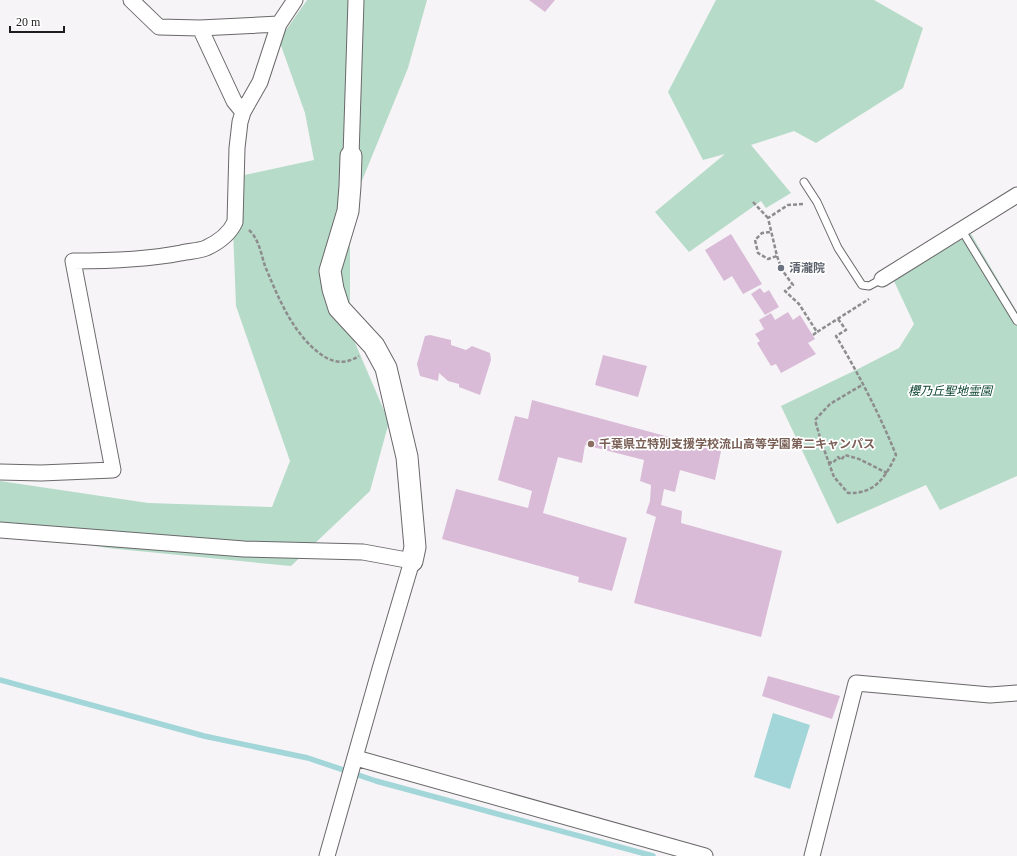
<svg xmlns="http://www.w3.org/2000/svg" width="1017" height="856" font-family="'Times New Roman','Noto Sans JP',serif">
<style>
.green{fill:#b6dbc9}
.water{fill:#a3d6d9}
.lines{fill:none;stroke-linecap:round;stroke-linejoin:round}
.stream{stroke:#a3d6d9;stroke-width:5.5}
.building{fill:#d9bbd8}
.lane-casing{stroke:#6a686a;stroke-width:9}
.street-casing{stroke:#6a686a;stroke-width:17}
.secondary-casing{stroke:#6a686a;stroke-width:23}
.path{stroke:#8e8d8e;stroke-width:2.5;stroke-dasharray:4 2;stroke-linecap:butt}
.lane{stroke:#fff;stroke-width:7}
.street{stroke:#fff;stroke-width:15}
.secondary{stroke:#fff;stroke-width:21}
.worship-dot{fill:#6b7280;stroke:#fff;stroke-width:1.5}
.education-dot{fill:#8d6e63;stroke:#fff;stroke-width:1.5}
.labels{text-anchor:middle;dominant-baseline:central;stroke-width:3.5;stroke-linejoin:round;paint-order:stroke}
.worship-label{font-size:12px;font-weight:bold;fill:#5b616d;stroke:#fff;text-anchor:start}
.park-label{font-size:12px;font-style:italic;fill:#0d4632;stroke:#fff}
.education-label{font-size:12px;font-weight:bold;fill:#785e54;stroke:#fff;text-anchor:start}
</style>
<rect width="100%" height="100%" fill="#f6f4f6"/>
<path class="green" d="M307,0h120l-19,68 -58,142v121l39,91 -19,69 -79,75 -184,-18 -107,-19v-48l148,22 124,4 18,-46 -54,-155 -5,-128 83,-18 -9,-47 -26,-73z
M716,0h158l49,28 -20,60 -87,55 -22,-12 -43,14 40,48 -25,15 -5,-7 -72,51 -34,-40 70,-58 -22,6 -35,-68z
M971,234l46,78v164l-77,34 -14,-25 -89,39 -56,-118 79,-38 39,-20 15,-24 -21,-45z"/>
<path class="water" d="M773,713l37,12 -20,64 -36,-12z"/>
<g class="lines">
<path class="stream" d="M0,680l204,56 104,22 68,23 277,75"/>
</g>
<path class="building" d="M529,0h26l-10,12z
M731,234l31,50 -19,10 -11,-18 -8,5 -19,-31z
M760,288l4,5 5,-3 10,17 -14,8 -14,-21z
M788,312l5,8 7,-5 15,24 -7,4 8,11 -35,19 -5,-9 -5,2 -14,-23 3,-2 -5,-7 9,-5 -5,-9 12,-7 4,7z
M430,335l21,5v5l15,5 6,-4 18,7 1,7 -11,35 -21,-8v-3l-11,-3 -9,-8 -1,8 -18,-5 -3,-12 8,-28z
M603,355l44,11 -9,31 -43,-12z
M532,400l189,51 -6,29 -35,-10 -5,22 -11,-3 -3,16 21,6 -1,12 101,28 -21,86 -127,-34 22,-86 -10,-4 4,-12 1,-16 -11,-4 4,-21 -59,-15 -3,18 -24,-6 -15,56 84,25 -15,53 -34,-9 1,-5 -137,-38 14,-50 72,19 4,-17 -34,-11 17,-64 13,3z
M768,676l72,20 -8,23 -70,-23z"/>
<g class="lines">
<defs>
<path id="lane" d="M804,182l13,20 21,46 24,37 7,1 13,-7
M961,229l56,92"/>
<path id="street" d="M131,0l28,27 41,1 34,73 9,11
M200,28l79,-4
M351,156l5,-156
M882,279l135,-84
M0,472l41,1 72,-3 -40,-209c37,0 72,-1 108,-8 8,-2 18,-2 25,-5 13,-6 23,-13 29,-26l2,-74 3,-26 3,-10 17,-30 19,-58 16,-24
M0,530l244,19 119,3 49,9 -32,108 -53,187
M356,758l349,98
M812,856l44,-173 134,12 27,-2"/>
<path id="secondary" d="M351,156l-1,30 -2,25 -18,60 3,18 6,19 35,38 12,22 21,89 8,90 -3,14"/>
</defs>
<use href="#lane" class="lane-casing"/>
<use href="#street" class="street-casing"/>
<use href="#secondary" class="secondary-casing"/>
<path class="path" d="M753,202l15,16
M803,204l-15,1 -20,13 9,38 5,14 11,15 -8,6 14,13 18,28 52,-33
M249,230c10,9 12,24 16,36 13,31 27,66 54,87 13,10 26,12 40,3
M770,232l-8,1 -7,7 3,13 10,6 9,-3
M838,319l8,11 -10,6c22,37 44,79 60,119 -11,23 -21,39 -48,38l-14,-16 -13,-36 -6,-21 15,-16 32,-19
M813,335l4,-3
M828,462l5,1 5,-6 3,3 4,-5 14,4 28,14"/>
<use href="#lane" class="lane"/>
<use href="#street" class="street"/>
<use href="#secondary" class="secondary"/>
</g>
<circle class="worship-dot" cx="781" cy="268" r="4"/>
<circle class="education-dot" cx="591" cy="444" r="4"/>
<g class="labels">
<g class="worship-label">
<text x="789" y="268">清瀧院</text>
</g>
<g class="park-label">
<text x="950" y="391">櫻乃丘聖地霊園</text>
</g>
<g class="education-label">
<text x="599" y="444">千葉県立特別支援学校流山高等学園第二キャンパス</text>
</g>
</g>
<path d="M10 26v6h54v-6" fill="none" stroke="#1e1d1e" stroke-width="2"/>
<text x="16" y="26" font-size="12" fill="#1e1d1e" stroke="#ffffff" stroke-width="3" paint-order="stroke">20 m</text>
</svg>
